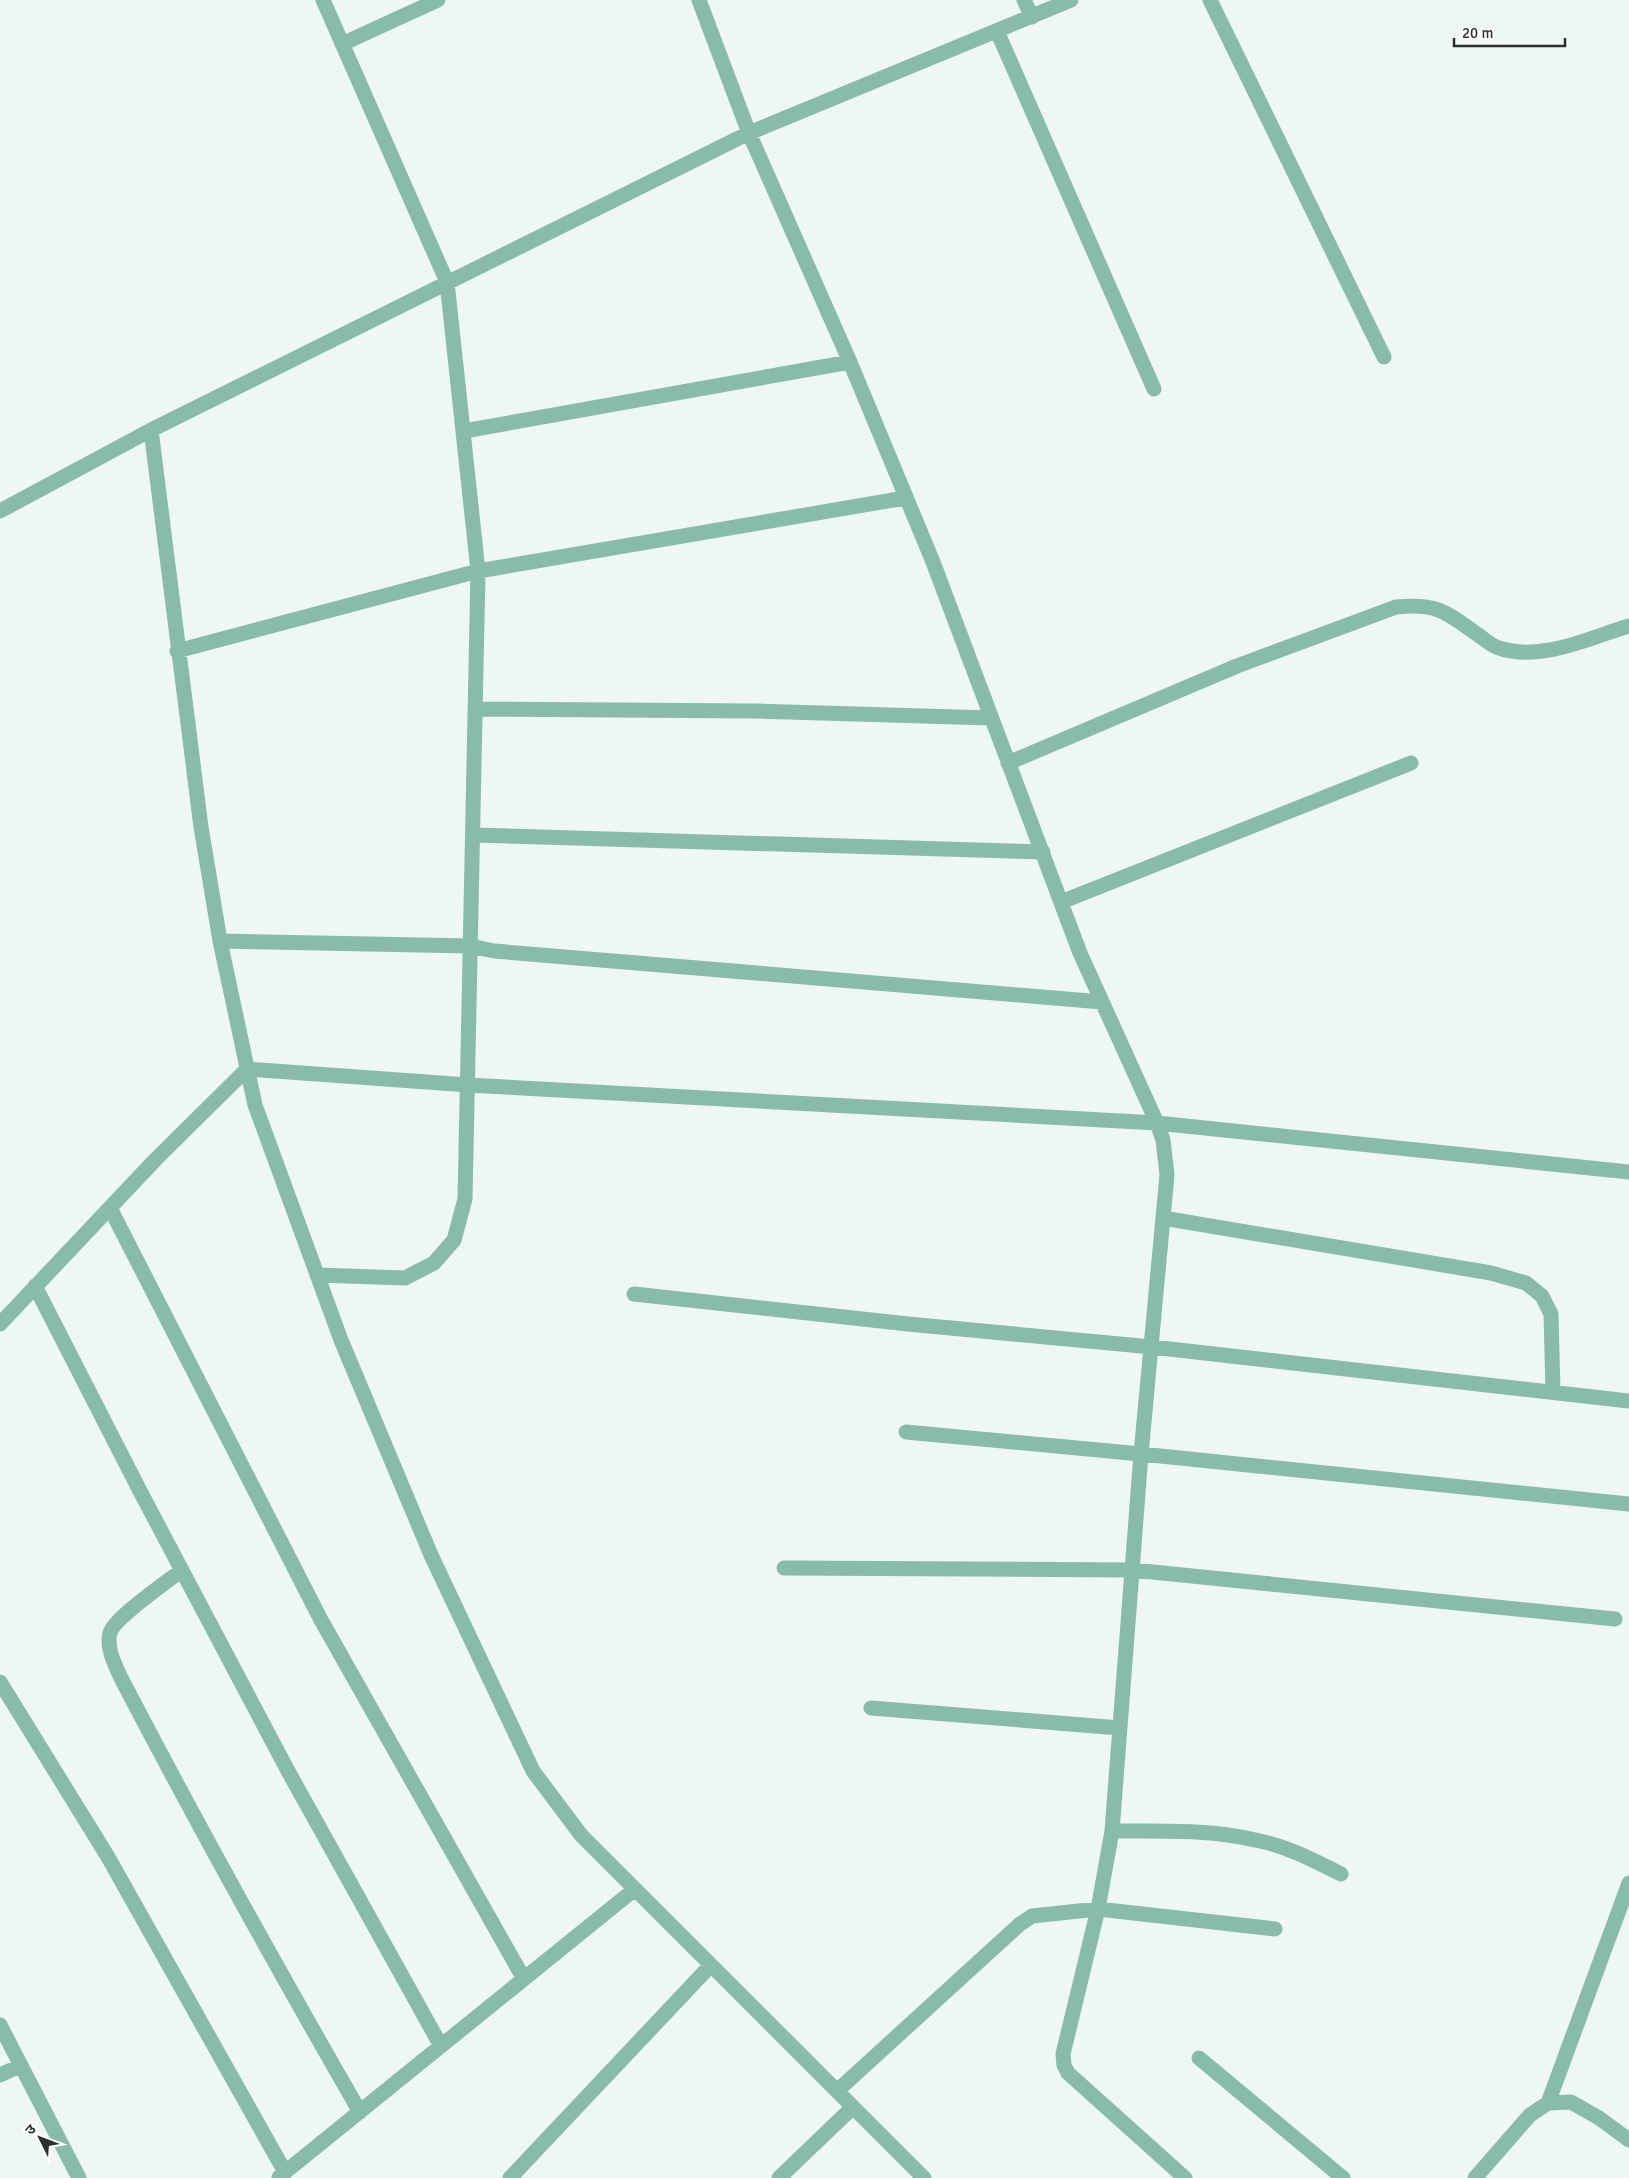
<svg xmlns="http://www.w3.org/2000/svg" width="1629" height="2178" font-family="Signika,'Noto Sans Devanagari',sans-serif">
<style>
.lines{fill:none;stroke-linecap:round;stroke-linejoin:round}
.minor{stroke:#89bba9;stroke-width:15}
</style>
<rect width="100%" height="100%" fill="#eef6f6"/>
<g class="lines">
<path class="minor" d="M699,0l50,133 101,229 83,200 147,391 77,170 6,17 4,35 -26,279 -29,377 -14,78 -35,145 1,11 4,8 117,105
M1024,0l8,17
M1210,0l174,357
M997,31l157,358
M342,44l96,-44
M151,430l598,-297 322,-133
M464,431l386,-69
M0,511l151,-81 50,397 19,114 35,164 86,235 90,215 102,216 48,64 343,343
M177,651l301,-80 427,-73
M475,709l280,2 236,7
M1008,763l229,-97 159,-59c40,-4 49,4 81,27 6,4 14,12 22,14 43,14 89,-10 130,-22
M473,835l570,17
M1061,902l350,-139
M220,941l251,5 23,5 608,51
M110,1208l211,412 203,359
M1163,1218l328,55 35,10 16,13 9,18 2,78
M317,1275l88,3 29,-15 20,-23 11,-41 13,-628 -31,-289 -124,-282
M35,1286l105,205 148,280 153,275
M634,1294l274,30 244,23 477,54
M0,1324l156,-165 91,-90 221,16 689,38 472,49
M906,1432l235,22 488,50
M784,1568l349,2 482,49
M182,1570c-15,12 -68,48 -72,63 -4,15 5,32 11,45 76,146 156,290 239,434
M0,1682l108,175 177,315
M871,1708l249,20
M1112,1831c50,0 100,-2 148,10 29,6 55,20 81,33
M0,2025l79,153
M1199,2058l144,120
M0,2075l20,-9
M837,2091l183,-167 12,-8 66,-7 177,20
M1548,2103l81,-220
M279,2177l356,-288
M510,2178l201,-213
M779,2178l74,-71
M1475,2178l55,-63 18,-12 23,-1 28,16 30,22"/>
</g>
<g transform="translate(40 2138) rotate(312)" stroke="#ffffff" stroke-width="4" paint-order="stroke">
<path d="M0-4L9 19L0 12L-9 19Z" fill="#2d3030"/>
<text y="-8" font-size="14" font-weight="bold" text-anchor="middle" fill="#2d3030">उ</text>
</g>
<path d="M1454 38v8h111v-8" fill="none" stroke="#2d3030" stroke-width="2.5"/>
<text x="1462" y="38" font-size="15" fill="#2d3030" stroke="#ffffff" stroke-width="4" paint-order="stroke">20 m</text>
</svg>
